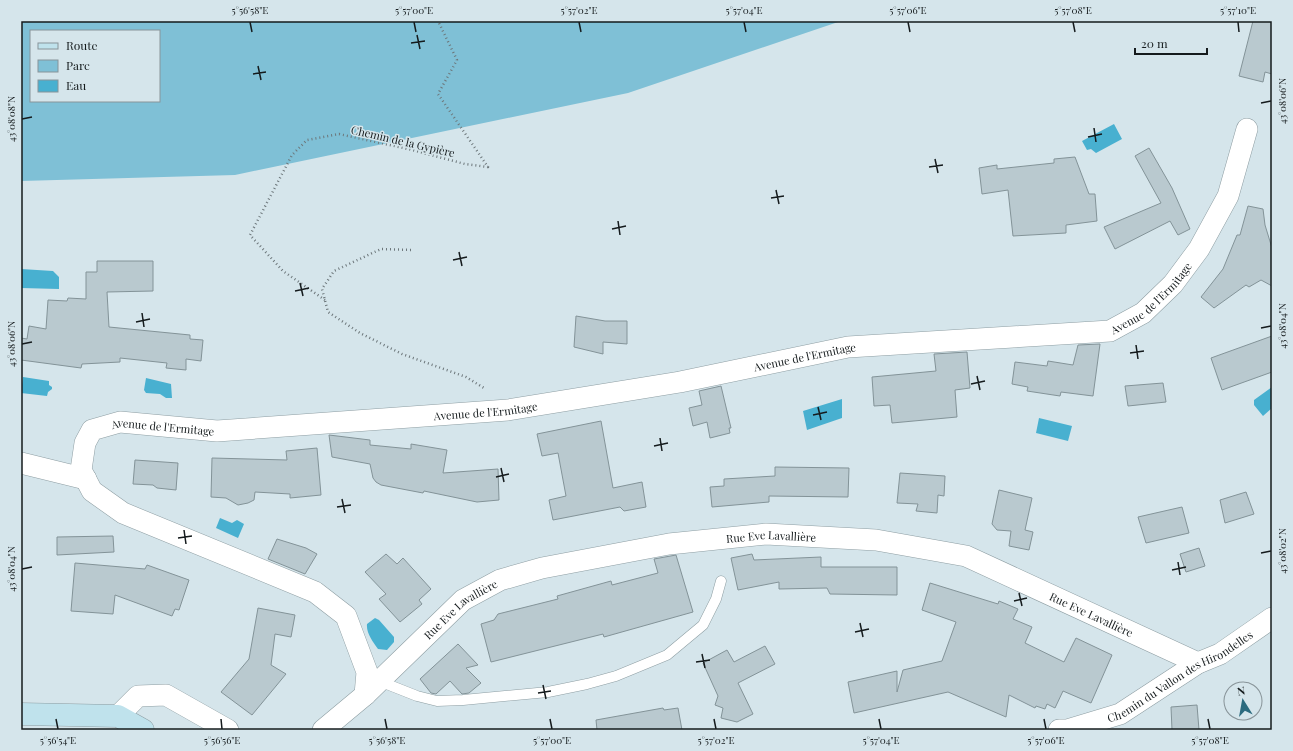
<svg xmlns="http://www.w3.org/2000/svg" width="1293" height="751" font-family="'Playfair Display',serif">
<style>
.green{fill:#7fc0d6;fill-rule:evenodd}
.water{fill:#48b0d0}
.building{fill:#b9c9cf;stroke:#839398}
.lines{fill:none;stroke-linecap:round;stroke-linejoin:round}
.lane-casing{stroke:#8e9ea3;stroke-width:11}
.street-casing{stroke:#8e9ea3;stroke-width:22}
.secondary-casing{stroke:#8e9ea3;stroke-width:23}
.path{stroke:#6d777b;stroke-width:2.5;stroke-dasharray:1 3;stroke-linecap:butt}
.lane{stroke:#fff;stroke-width:10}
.street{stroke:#fff;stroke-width:21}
.secondary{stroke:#bfe2ec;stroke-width:22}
.ticks{fill:none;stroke:#151b1d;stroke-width:1.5}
.labels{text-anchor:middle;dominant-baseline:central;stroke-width:3;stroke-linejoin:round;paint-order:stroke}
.street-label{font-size:11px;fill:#151b1d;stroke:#d5e5eb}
.neatline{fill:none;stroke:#151b1d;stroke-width:1.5}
.ticks-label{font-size:10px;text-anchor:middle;fill:#151b1d}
</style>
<rect width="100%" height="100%" fill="#d5e5eb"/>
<path class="green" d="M21,21h820l-213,72 -393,82 -214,6zM31,31h128v70h-128z"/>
<path class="water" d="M1114,124l8,15 -26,14 -5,-4 -4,1 -5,-9z
M21,269l32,2 6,6v12l-38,-1z
M23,377l26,4v4l3,2v2l-4,3 -1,4 -26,-3z
M146,378l25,6 1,14h-6l-6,-4 -14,-1 -2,-3z
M1272,387v21l-9,8 -9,-11v-5z
M842,399v19l-35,12 -4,-19z
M1039,418l33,8 -4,15 -32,-8z
M220,518l12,5 5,-3 7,4 -6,14 -22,-10z
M375,618l4,2 15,17v5l-7,8 -9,-1c-5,-7 -12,-16 -11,-25z"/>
<path class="building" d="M1253,21h19v53l-7,-2 -2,10 -24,-6z
M1149,148l23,40 18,41 -12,6 -8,-14 -55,28 -11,-22 57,-24 -26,-47z
M1075,157l14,37h6l2,27 -31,4v8l-53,3 -5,-46 -26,4 -3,-26 18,-3v4l57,-6v-4z
M1248,206l15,3 2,16 7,23v38l-11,-6 -12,7 -3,-2 -32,23 -13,-11 22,-28 14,-34h3z
M97,261h56v30l-46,1 2,35 81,8v4l13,1 -2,21 -15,-2v11l-20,-2 1,-5 -47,-5v4l-38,2 -1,4 -60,-8v-22l6,1 2,-13 17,3 2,-29 19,1 1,-3 18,1v-27h11z
M576,316l29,5h22v23l-24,-2v12l-29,-7z
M1272,336v36l-50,18 -11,-32z
M1100,344l-7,52 -32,-4 -1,4 -33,-5 1,-4 -16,-3 3,-22 32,4 1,-5 25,4 5,-20z
M967,352l3,36 -15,2 2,27 -65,6 -2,-18 -16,1 -2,-29 64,-6 -2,-17z
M1163,383l3,19 -38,4 -3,-20z
M721,386l10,42h-2l1,5 -20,5 -3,-16 -14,4 -4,-18 13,-3 -3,-14z
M601,421l12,67 29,-6 4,25 -22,4 -4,-4 -67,13 -4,-20 17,-4 -8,-43 -16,3 -5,-22z
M329,435l41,5v5l41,4v-5l36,6 -4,23 55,-4 1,31 -22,2 -53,-11 -1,2 -42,-8 -5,-3 -3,-4 -3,-14 -38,-7z
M317,448l4,47 -31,3v-4l-35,-2 -1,8 -6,3 -10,2 -12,-7 -15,-1 1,-39 75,2 -1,-9z
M135,460l43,3 -2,27 -19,-2 -4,-3 -20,-1z
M775,467l74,1 -1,29 -79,-1v6l-57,5 -2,-20 14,-1v-7l51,-3z
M900,473l45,3 -1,20 -6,-1 -1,18 -21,-2 2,-7 -21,-1z
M999,490l33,8 -7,32 8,2 -4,18 -20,-4 2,-15 -14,-1 -5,-6z
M1246,492l8,22 -29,9 -5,-23z
M1182,507l7,26 -43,10 -8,-26z
M113,536l1,16 -57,3v-18z
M277,539l29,9 11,6 -12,20 -37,-15z
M1199,548l6,18 -19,6 -6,-18z
M386,554l11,10 6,-6 28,31 -12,11 3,4 -22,18 -21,-23 7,-5 -21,-22z
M752,554l2,6 67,-3v10h76v28l-67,-1 -3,-6 -48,1v-7l-41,8 -7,-32z
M676,555l17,57 -89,25 -1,-3 -112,28 -10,-38 13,-4 4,-6 60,-15 -1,-3 54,-15 1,4 46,-12 -4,-14z
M75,563l70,6 2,-4 42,15 -10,30 -4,-1 -3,7 -57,-21 -2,19 -42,-3z
M930,583l68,21 1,-3 19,8 -5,10 19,8 -7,16 39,19 12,-24 36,17 -21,48 -28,-12 -8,17 -8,-4 -2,5 -9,-3 -1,2 -26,-13 -3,22 -58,-25 -94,21 -6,-31 49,-11v21l6,-22 39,-9 14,-39 -34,-12z
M258,608l37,7 -4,22 -16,-3 -4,31 15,9 -34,41 -31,-23 28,-33z
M458,644l20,21 -12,3 15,15 -12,10 -7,1 -12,-13 -14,13 -5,-1 -11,-14z
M765,646l10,18 -37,19 15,31 -16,8 -16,-4 2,-10 -8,-3 3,-9 -15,-33 24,-13 7,12z
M1197,705l2,25h-27l-1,-23z
M663,708l1,2 14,-2 4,22h-85l-1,-10z"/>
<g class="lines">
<defs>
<path id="lane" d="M379,681l38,15 20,5 26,-1 85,-8 39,-8 29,-8 51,-21 36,-30 13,-26 5,-18"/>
<g id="street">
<path d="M21,463l65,16"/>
<path id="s1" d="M365,695l98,-95 37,-20 42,-12 127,-24 97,-10 110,6 90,16 232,107"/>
<path d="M118,716l20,-20 28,-1 62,35"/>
<path id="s2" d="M323,730l42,-35 2,-23 -21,-56 -31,-24 -192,-79 -31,-22 -11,-21 4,-27 7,-13 28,-8 97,9 291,-21 172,-28 168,-35 262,-16 33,-18 30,-29 26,-35 29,-53 19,-67"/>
<path id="s3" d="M1059,730h8l53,-16 78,-51 22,-9 52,-36"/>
</g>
<path id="secondary" d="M21,714l97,2 25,14"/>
</defs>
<use href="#lane" class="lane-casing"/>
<use href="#street" class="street-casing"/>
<use href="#secondary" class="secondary-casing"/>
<path class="path" d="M411,250l-30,-1 -47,22 -12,18 6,23 32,21 42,21 64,23 18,11
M325,300l-42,-29 -33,-36 42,-80 15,-15 32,-6 69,15 57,15 23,3 -50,-73 19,-34 -19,-39"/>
<use href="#lane" class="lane"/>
<use href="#street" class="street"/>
<use href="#secondary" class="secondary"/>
</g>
<path class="ticks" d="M250,22l2,10M414,22l2,10M579,22l2,10M744,22l2,10M908,22l2,10M1073,22l2,10M1238,22l1,10M417,35l3,14M411,43l14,-2M258,66l3,14M253,74l13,-2M1261,103l10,-2M22,119l10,-2M1094,128l2,14M1088,137l14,-3M935,159l3,14M929,167l14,-2M776,190l3,14M771,198l13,-2M618,221l2,14M612,229l14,-3M459,252l3,14M453,260l14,-3M300,283l3,13M295,291l14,-3M142,313l2,14M136,322l14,-3M1261,328l10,-2M22,344l10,-2M1136,345l2,14M1130,353l14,-2M977,376l3,14M971,384l14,-3M818,407l3,13M813,415l14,-3M660,438l2,13M654,446l14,-3M501,468l3,14M496,477l13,-3M342,499l3,14M337,507l14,-2M184,530l2,14M178,538l14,-2M1261,553l10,-2M1178,562l2,13M22,569l10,-2M1172,570l14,-3M1019,593l3,13M1014,601l13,-3M860,623l3,14M855,632l14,-3M702,654l3,14M696,662l14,-2M543,685l3,14M538,693l13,-2M56,719l2,10M221,719l1,10M385,719l2,10M550,719l2,10M714,719l2,10M879,719l2,10M1044,719l2,10M1208,719l2,10"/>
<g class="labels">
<g class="street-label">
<text transform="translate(403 141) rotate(13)">Chemin de la Gypière</text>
<text stroke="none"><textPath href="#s2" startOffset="1568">Avenue de l'Ermitage</textPath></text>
<text stroke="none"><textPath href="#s2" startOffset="1208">Avenue de l'Ermitage</textPath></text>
<text stroke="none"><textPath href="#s2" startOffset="884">Avenue de l'Ermitage</textPath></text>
<text stroke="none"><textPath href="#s2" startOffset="560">Avenue de l'Ermitage</textPath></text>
<text stroke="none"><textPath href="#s1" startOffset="454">Rue Eve Lavallière</textPath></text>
<text stroke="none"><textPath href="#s1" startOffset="129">Rue Eve Lavallière</textPath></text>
<text stroke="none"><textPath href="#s1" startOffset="789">Rue Eve Lavallière</textPath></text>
<text stroke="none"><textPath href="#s3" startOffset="134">Chemin du Vallon des Hirondelles</textPath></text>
</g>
</g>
<rect width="1293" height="751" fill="none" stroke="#d5e5eb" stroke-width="44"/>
<rect x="30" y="30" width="130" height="72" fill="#d5e5eb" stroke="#889499"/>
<rect x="38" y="43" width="20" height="6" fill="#bfe2ec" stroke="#889499"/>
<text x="66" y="50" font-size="12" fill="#151b1d">Route</text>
<rect x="38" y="60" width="20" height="12" fill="#7fc0d6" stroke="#889499"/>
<text x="66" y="70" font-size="12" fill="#151b1d">Parc</text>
<rect x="38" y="80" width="20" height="12" fill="#48b0d0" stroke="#889499"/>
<text x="66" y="90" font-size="12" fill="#151b1d">Eau</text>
<g transform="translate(1243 701) rotate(349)"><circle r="19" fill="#d5e5eb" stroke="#889499"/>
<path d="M0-3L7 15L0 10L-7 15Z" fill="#2b6b7f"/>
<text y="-6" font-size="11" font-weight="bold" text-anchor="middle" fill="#151b1d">N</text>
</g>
<path d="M1135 48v6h72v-6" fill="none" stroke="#151b1d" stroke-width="2"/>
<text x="1141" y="48" font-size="12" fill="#151b1d" stroke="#d5e5eb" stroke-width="3" paint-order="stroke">20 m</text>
<rect x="22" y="22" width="1249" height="707" class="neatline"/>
<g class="ticks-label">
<text x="250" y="14">5°56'58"E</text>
<text x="414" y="14">5°57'00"E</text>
<text x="579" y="14">5°57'02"E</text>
<text x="744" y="14">5°57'04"E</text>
<text x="908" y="14">5°57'06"E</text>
<text x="1073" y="14">5°57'08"E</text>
<text x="1238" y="14">5°57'10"E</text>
<text transform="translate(1282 101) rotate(-90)" y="4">43°08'06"N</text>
<text transform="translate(11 119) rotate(-90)" y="4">43°08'08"N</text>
<text transform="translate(1282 326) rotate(-90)" y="4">43°08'04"N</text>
<text transform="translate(11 344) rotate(-90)" y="4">43°08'06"N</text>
<text transform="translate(1282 551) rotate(-90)" y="4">43°08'02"N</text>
<text transform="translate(11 569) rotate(-90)" y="4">43°08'04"N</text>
<text x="58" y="744">5°56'54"E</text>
<text x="222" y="744">5°56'56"E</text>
<text x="387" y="744">5°56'58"E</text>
<text x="552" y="744">5°57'00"E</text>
<text x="716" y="744">5°57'02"E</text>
<text x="881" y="744">5°57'04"E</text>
<text x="1046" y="744">5°57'06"E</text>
<text x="1210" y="744">5°57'08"E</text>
</g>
</svg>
